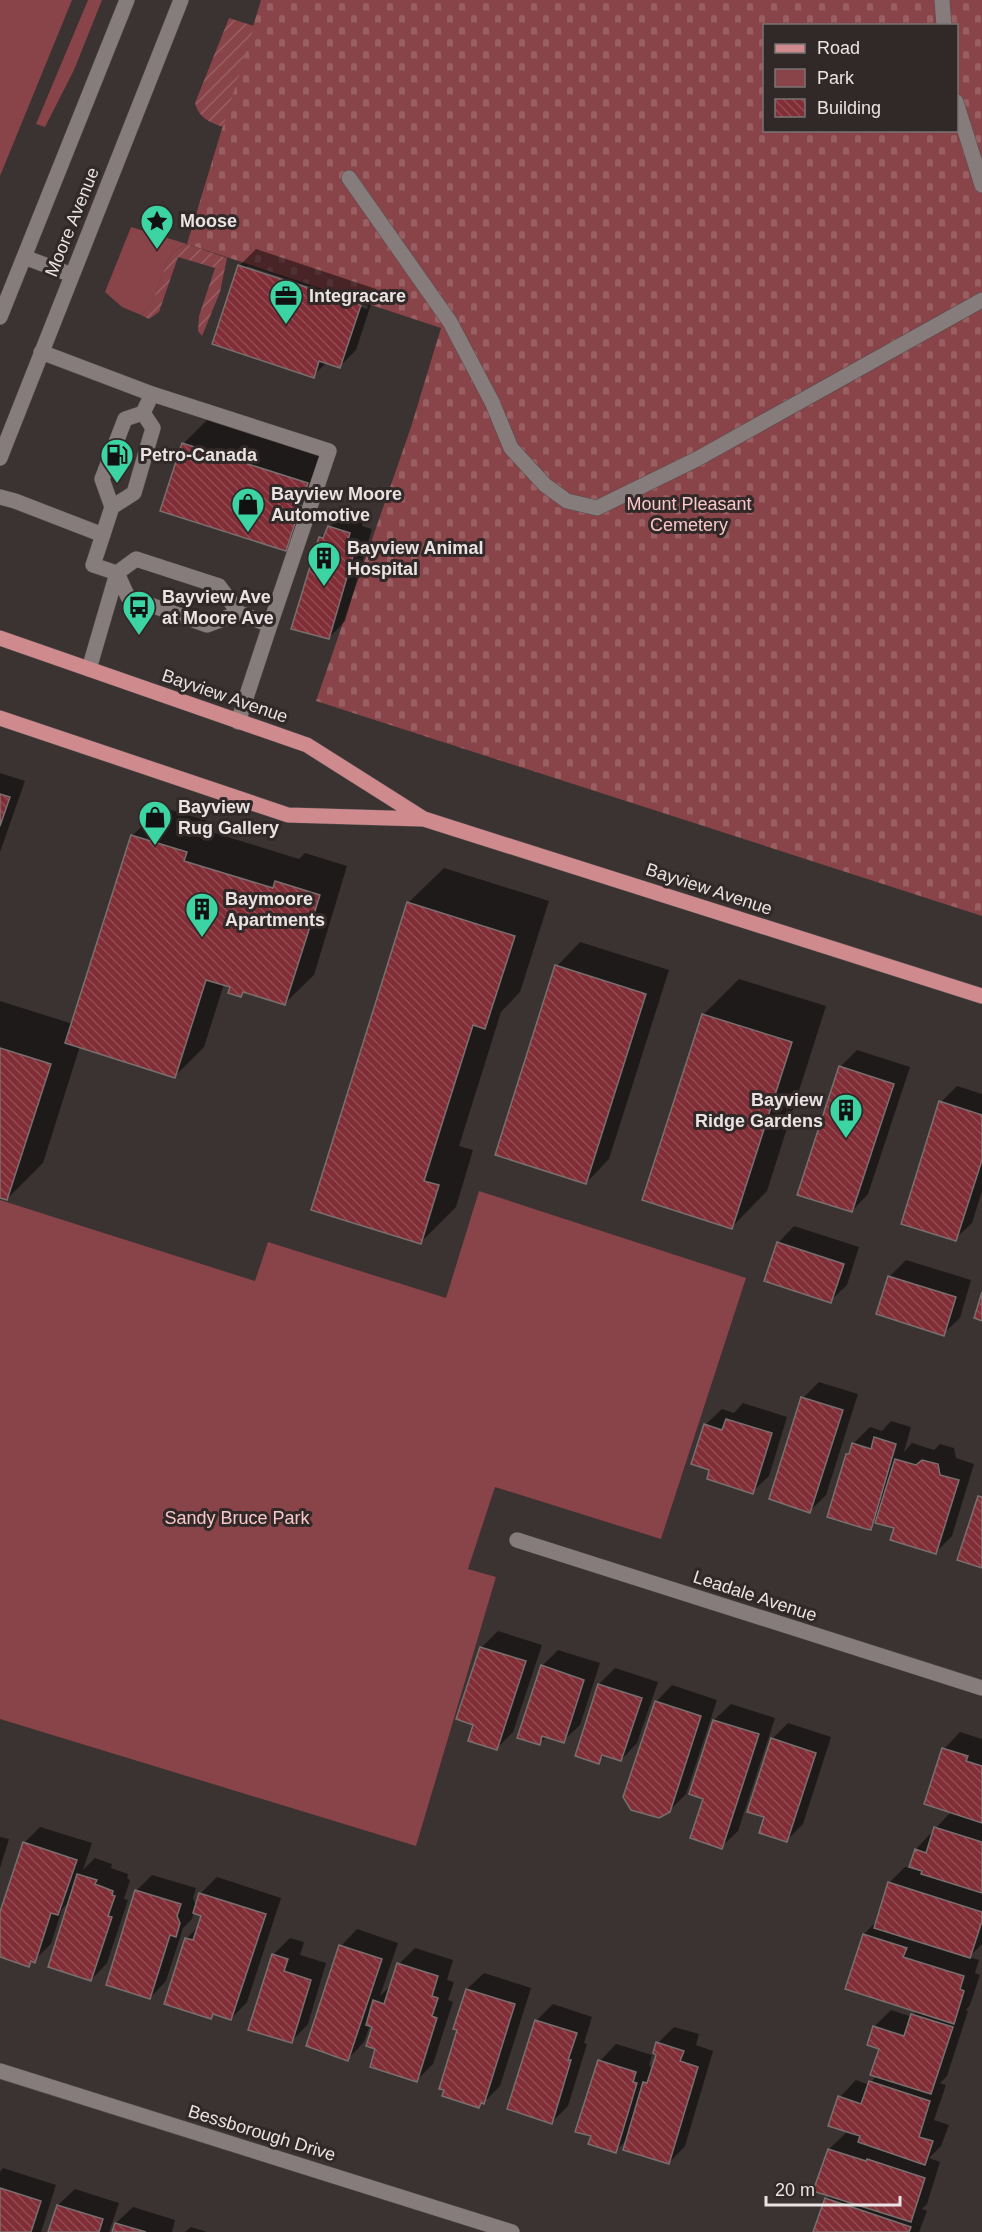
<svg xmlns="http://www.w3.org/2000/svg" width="982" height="2232" font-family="Helvetica,sans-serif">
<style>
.green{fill:#884449}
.cemetery{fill:url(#cemetery-stones);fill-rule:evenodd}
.garden{fill:url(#garden-furrows)}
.shadow{fill:#0007;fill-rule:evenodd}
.building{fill:url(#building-back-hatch);stroke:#796f6f;stroke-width:1.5}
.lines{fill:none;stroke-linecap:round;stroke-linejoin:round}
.minor-casing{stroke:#564e4e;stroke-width:16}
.major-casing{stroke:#564e4e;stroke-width:16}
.minor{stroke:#877c7c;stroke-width:15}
.major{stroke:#cf8a8e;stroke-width:15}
.labels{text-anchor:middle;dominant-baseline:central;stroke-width:6;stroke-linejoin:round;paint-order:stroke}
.poi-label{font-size:18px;font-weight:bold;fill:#e9e3e3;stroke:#312828;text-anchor:start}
.street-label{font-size:18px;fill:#e9e3e3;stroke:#312828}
.park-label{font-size:18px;fill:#fac7c8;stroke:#312828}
</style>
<defs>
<pattern id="cemetery-stones" width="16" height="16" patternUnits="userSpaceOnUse" patternTransform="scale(1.5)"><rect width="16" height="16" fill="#884449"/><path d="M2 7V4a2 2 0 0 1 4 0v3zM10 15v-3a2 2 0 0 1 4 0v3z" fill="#995f63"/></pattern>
<pattern id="garden-furrows" width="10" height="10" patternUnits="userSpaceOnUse" patternTransform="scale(1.5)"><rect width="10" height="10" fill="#884449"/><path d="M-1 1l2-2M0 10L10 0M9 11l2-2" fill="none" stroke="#995f63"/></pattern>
<pattern id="building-back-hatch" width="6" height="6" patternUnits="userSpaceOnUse" patternTransform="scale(1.5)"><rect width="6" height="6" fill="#802d36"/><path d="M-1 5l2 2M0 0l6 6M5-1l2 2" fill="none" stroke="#924b53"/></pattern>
</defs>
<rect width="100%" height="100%" fill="#3b3232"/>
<path class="green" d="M0,0h72l-72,176z
M88,0h14l-28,70 -29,57 -9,-3z
M131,227l56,17 -13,7 -7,11 -15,41 -11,12 -19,-8 -17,-15z
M479,1191l267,87 -85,261 -166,-52 -27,82 28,8 -80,269 -416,-127v-519l255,81 13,-39 178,56z"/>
<path class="cemetery" d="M261,0h721v916l-666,-215 95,-274 30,-99 -254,-84zM764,26h192v104h-192z"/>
<path class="garden" d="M229,18l25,8 -31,101c-14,-5 -24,-9 -28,-24z
M187,244l40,14 -7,34 -18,44 -4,-5 1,-15 16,-48 -37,-11 -19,55 -10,7 -8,-4 11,-12 15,-41 7,-11z"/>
<path class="shadow" d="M256,249l120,40 -20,61 -16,16 -13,-4 -14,14 -74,-110zM247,266l121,40 -1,3 -120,-39z
M207,420l123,40 -21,66 -24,24 -102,-106z
M345,510l20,6 -3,10 10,3 -27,92 -16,17 -9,-100z
M0,773l25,8 -25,71z
M161,807l54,16 -3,9 87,27 6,-6 42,13 -33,109 -29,28 -40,-12 -5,5 -8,-10 -8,-2 -20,63 -29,29 -95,-30 -37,117 -36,36 -7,-3v-195l73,23 59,-188z
M444,868l105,33 -29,91 -19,20 -42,134 14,4 -17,57 -35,35 -13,-339z
M580,942l89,28 -60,189 -23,24 -29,-217z
M739,979l87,27 -59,185 -35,36 -88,-28 60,-185z
M857,1050l53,17 -42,127 -16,17 -12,-144z
M957,1086l25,8v97l-10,32 -17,16 -14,-137z
M794,1226l65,21 -12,38 -17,16 -52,-58z
M906,1260l65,20 -11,38 -17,16 -54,-57z
M819,1382l39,12 -32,101 -16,16 -7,-113z
M743,1403l44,14 -18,59 -17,16 -41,-23 -6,-44 17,-16 12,4z
M891,1421l20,6 -7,25 8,-9 22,7 6,-6 14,4 2,10 18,6 -22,72 -16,16 -40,-25 -19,-5 -7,6 -23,-73 5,-5 1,-6 17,-17 12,4z
M498,1631l44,14 -29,87 -16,16 -22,-23 -17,-7 24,-71z
M558,1650l42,13 -20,62 -17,16 -16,-5 -7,7 2,-77z
M615,1668l43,14 -21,61 -16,17 -15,-5 -8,7 1,-78z
M672,1685l45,15 -31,94 -17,17 -13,-109z
M731,1704l44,14 -37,113 -17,16 -16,-49 -14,-5 23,-73z
M788,1723l43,14 -28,87 -16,16 -21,-24 6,-77z
M960,1732l22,7v205l-13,13 10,3 -4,13 5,2 -10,30 -4,5 2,1 -21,65 -7,7 6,2 -12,35 15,5 -8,21 -12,12 11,4 -13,42 -5,5 5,2 -8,21h-104l11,-33 4,-4 -1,-46 19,-18 -8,-34 16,-17 13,5 8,-10 4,-27 -7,-21 17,-17 21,7 5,-7 -70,-21 17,-55 13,-13 12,-38 16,-16 5,1 6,-19 36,-38 -8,-62z
M40,1827l52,16 -9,27 12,-12 17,6 -1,4 17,6 -1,4 3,2 -6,19 4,1 -21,63 -16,17 -21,-79 -8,8 -11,35 -22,21 -29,-9v-39l24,-74z
M0,1837l9,2 -9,29z
M152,1875l44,13 -3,10 3,8 5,-13 16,-16 64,21 -34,104 -16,17 -16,-6 -5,5 -24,-79 14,-14 3,-10 -9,-3 -2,7 -9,9 -17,53 -16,17 -14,-107z
M357,1929l41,14 -18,53 11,-11 8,-21 16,-16 38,12 -6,20 7,2 -6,18 5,2 -20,62 -17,17 -39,-33 -3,-22 -4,-1 -6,17 -16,17 -7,-113z
M290,1938l14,4 -4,13 26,8 -18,61 -16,17 -19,-86z
M484,1973l47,15 -31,98 -21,21 -20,-78 8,-40z
M553,2004l39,13 -8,26 3,1 -19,62 -16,16 -16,-101z
M674,2027l25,7 -3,11 17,6 -28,95 -16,17 -41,-24 -13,12 -15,-90 16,-17 36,11 -3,11 5,1 4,-13v-11z
M3,2168l53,17 -15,47h-41v-60z
M75,2189l44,14 -10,29h-59l8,-27z
M133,2207l42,13 -3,12h-58l2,-9z
M191,2227l16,5h-22z"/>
<path class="building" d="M238,265l123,40 -21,63 -21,-7 -5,17 -102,-34z
M182,443l126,40 -22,68 -126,-40z
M328,526l22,7 -3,10 9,3 -27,93 -38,-10 28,-92 4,1z
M0,794l10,3 -10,29z
M131,835l56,17 -3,9 89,27 2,-7 45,14 -35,110 -42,-13 -2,5 -13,-4 2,-6 -24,-7 -31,98 -110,-35z
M407,902l108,34 -30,93 -12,-4 -49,156 15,4 -18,59 -110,-34z
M555,965l91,29 -60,190 -91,-29z
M702,1014l90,28 -60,187 -90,-29z
M0,1048l51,16 -44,136 -7,-2z
M839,1066l55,18 -42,128 -55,-17z
M939,1101l43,14v45l-26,81 -55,-17z
M777,1242l67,22 -13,39 -67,-22z
M888,1276l68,21 -12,39 -68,-22z
M982,1292v29l-8,-3z
M801,1397l42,13 -33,103 -41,-14z
M726,1419l46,14 -19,61 -46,-15 2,-9 -18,-6 13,-40 18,6z
M874,1437l22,7 -25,86 -5,-1 -39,-12 19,-63h3l3,-11 19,6z
M895,1459l21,6 6,-5 16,4 2,11 19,5 -23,74 -46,-14 4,-12 -19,-5z
M978,1496l4,1v71l-25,-8z
M480,1647l46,14 -29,89 -29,-9 5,-16 -17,-6z
M541,1665l43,15 -20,63 -22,-7 -2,9 -23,-7z
M598,1684l44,14 -21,63 -19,-6 -3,9 -24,-8z
M655,1701l46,15 -31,96 -11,6 -28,-8 -8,-13z
M713,1720l46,14 -37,115 -32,-11 13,-39 -14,-5z
M771,1738l45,15 -29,89 -28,-9 5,-16 -17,-5z
M942,1748l26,8 -2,5 16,5v57l-58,-19z
M934,1827l48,15v51l-61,-19 1,-3 -13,-4 6,-18 11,4z
M23,1842l54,18 -19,55 -7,-2 -16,50 -4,-2 -2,6 -29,-10v-45z
M77,1874l20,6 -2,4 18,7 -1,4 3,1 -7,20 4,1 -21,64 -43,-14z
M888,1882l94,30v9l-12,37 -96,-30z
M135,1890l46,14 -4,12 3,7 -4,14 -6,-2 -20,64 -44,-14z
M199,1893l67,21 -35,106 -18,-6 -2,5 -47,-15 21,-66 8,2 8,-24 -8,-3z
M863,1934l44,14 -4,9 61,19 -4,13 4,2 -10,33 -109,-35z
M339,1945l43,14 -34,102 -42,-15z
M272,1954l16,5 -4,12 27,9 -19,63 -44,-13z
M397,1963l41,13 -6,20 6,2 -6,18 5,2 -20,64 -47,-15 5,-18 -9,-3 6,-19 -6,-2 7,-25 11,4z
M466,1989l49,15 -31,100 -3,-1 -2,5 -37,-12 2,-6 -5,-1 18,-59 -4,-1z
M911,2014l42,13 -22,67 -61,-19 9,-26 -12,-4 6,-19 31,10z
M535,2020l42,13 -9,27h3l-19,64 -45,-15z
M656,2042l28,9 -4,10 18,6 -29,97 -46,-14 20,-68 4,1 9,-28 -3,-2z
M598,2060l38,12 -3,10 4,1 -21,70 -28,-9 3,-8 -16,-4z
M869,2081l61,20 -11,36 14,4 -8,24 -67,-23 2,-6 -32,-10 10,-30 23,8z
M828,2149l38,12 1,-2 58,19 -14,44 -98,-31z
M0,2188l41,13 -10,31h-31z
M825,2198l86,29 -2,5h-96z
M57,2205l46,14 -4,13h-51z
M115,2223l31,9h-34z"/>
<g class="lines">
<defs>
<path id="minor" d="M942,0l2,26
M956,102l26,83
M349,178l101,144 42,80 19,46 34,37 22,16 30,7 100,-49 285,-159
M24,257l48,18
M0,317l127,-317
M41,352l111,42 177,57 -59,174
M143,413l-18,6 -23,60 10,28 22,-14 19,-65 -10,-15 9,-19
M0,458l181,-458
M0,497l15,4 88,34
M112,507l-19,58 24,8 19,-14 83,27 20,27 -32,12 -79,-28 -11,-24
M89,669l28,-96
M238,722l32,-97 -31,-12
M517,1540l465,148
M0,2071l512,161"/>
<path id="major" d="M0,638l307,107 117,74 558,177
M0,718l288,97 134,4"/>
</defs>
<use href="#minor" class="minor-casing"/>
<use href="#major" class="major-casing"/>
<use href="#minor" class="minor"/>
<use href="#major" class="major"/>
</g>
<defs>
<symbol id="sight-pin" viewBox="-11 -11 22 30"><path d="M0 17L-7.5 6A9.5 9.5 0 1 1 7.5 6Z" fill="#3dd4a3" stroke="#312828"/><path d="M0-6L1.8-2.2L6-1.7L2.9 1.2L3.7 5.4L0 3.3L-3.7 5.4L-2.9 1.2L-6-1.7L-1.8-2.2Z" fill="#111"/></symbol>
<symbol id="office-pin" viewBox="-11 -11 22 30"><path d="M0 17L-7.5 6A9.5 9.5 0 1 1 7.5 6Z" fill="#3dd4a3" stroke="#312828"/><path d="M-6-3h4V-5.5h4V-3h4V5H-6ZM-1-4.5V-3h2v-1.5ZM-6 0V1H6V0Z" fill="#111"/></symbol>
<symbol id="fuel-pin" viewBox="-11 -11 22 30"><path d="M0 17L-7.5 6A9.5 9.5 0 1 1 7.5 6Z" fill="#3dd4a3" stroke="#312828"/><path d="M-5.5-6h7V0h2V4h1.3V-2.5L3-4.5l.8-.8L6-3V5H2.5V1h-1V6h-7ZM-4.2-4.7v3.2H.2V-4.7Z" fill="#111"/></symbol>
<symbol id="shop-pin" viewBox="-11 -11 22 30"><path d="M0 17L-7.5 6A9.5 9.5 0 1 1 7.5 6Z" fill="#3dd4a3" stroke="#312828"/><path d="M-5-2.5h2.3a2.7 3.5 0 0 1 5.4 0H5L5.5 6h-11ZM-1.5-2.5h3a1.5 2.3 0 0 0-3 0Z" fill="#111"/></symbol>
<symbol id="building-pin" viewBox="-11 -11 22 30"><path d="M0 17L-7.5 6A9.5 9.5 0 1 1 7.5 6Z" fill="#3dd4a3" stroke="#312828"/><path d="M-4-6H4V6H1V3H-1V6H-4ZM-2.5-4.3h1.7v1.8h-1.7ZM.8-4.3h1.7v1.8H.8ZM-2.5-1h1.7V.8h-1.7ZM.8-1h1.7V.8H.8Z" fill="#111"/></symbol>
<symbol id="bus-pin" viewBox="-11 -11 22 30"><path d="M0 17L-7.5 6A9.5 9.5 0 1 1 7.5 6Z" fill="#3dd4a3" stroke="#312828"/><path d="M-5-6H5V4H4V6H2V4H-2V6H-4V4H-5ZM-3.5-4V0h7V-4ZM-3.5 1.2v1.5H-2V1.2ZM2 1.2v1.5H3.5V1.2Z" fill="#111"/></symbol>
</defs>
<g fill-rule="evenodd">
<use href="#sight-pin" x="138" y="202" width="38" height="52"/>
<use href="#office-pin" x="267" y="277" width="38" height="52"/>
<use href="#fuel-pin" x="98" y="436" width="38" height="52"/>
<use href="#shop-pin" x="229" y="485" width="38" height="52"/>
<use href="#building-pin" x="305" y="539" width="38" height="52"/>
<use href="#bus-pin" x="120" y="588" width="38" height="52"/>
<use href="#shop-pin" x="136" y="798" width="38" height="52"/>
<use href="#building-pin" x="183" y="890" width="38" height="52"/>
<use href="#building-pin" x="827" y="1091" width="38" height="52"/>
</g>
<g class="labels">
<g class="poi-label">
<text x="180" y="221">Moose</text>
<text x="309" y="296">Integracare</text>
<text x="140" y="455">Petro-Canada</text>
<text x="271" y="494">Bayview Moore<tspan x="271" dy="21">Automotive</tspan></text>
<text x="347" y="548">Bayview Animal<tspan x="347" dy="21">Hospital</tspan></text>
<text x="162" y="597">Bayview Ave<tspan x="162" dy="21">at Moore Ave</tspan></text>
<text x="178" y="807">Bayview<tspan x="178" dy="21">Rug Gallery</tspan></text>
<text x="225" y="899">Baymoore<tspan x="225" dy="21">Apartments</tspan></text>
<text x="823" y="1100" text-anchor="end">Bayview<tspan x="823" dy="21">Ridge Gardens</tspan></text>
</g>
<g class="street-label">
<text transform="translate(72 222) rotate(-68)">Moore Avenue</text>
<text transform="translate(225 696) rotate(19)">Bayview Avenue</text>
<text transform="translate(709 889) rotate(18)">Bayview Avenue</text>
<text transform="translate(755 1596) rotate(18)">Leadale Avenue</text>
<text transform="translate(262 2133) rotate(17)">Bessborough Drive</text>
</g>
<g class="park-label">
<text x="689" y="504">Mount Pleasant<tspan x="689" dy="21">Cemetery</tspan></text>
<text x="237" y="1518">Sandy Bruce Park</text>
</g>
</g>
<rect x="763" y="24" width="195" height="108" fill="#312828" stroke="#7b7373" stroke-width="1.5"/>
<rect x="775" y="44" width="30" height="9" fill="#cf8a8e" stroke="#7b7373" stroke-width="1.5"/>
<text x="817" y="54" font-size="18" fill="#e9e3e3">Road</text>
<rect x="775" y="69" width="30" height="18" fill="#884449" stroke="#7b7373" stroke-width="1.5"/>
<text x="817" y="84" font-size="18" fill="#e9e3e3">Park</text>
<rect x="775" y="99" width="30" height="18" fill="url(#building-back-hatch)" stroke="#7b7373" stroke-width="1.5"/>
<text x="817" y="114" font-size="18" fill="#e9e3e3">Building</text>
<path d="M766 2196v9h134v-9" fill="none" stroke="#e9e3e3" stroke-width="3"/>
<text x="775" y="2196" font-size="18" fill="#e9e3e3" stroke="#312828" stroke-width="4.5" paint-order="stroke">20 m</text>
</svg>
